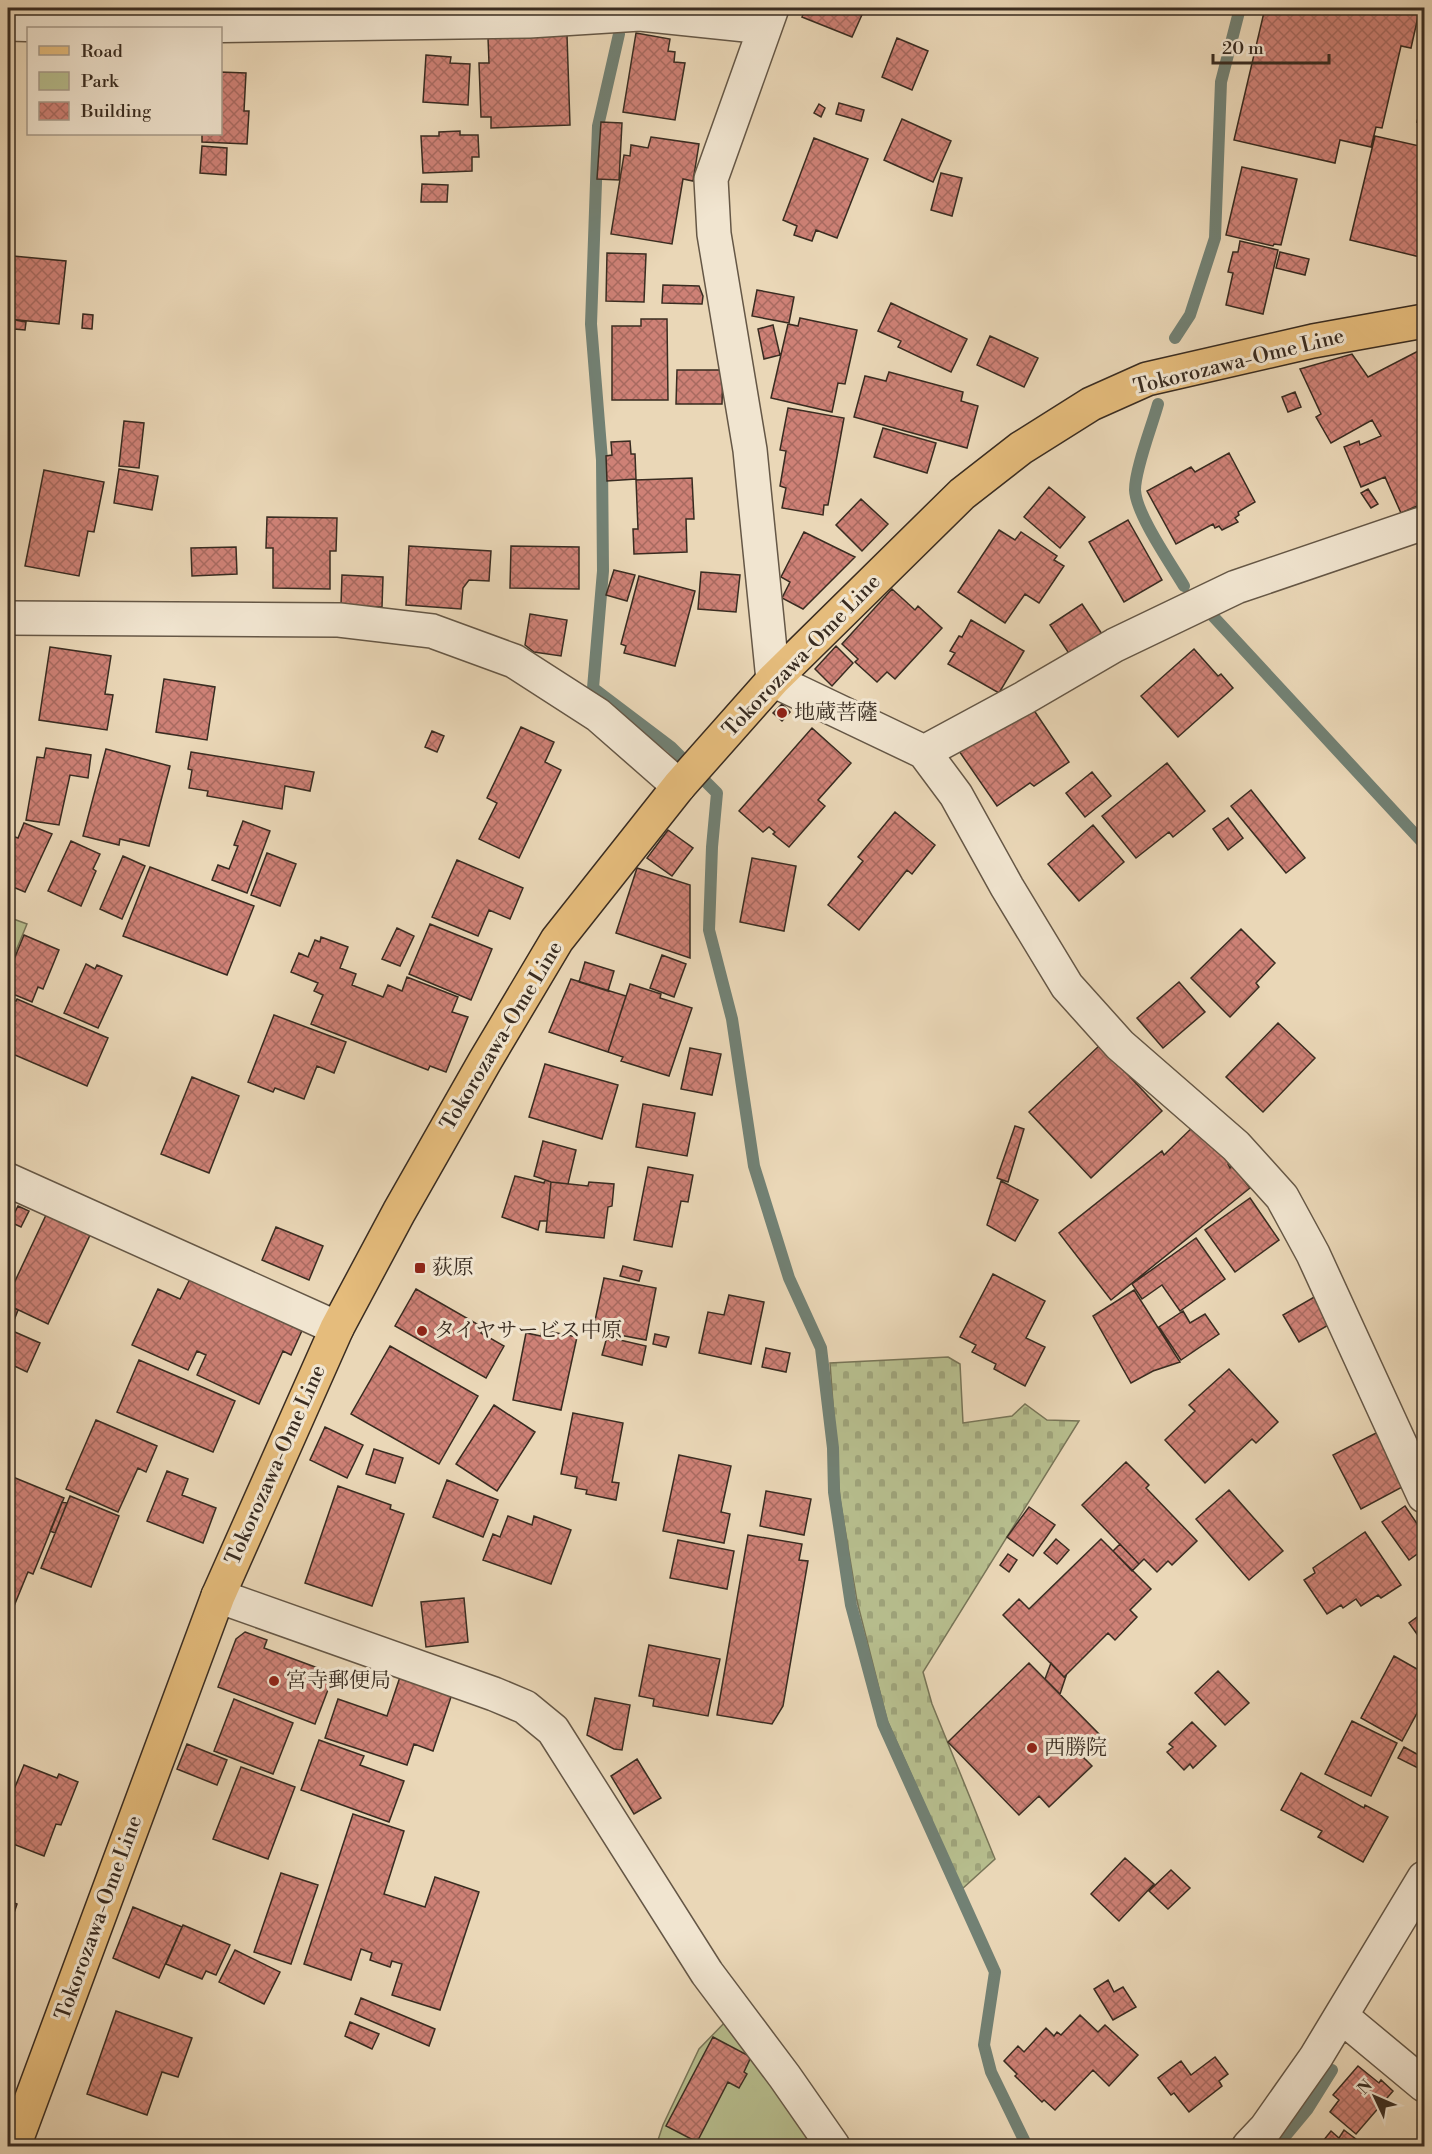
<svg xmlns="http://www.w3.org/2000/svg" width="1432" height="2154" font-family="'Libre Bodoni','Noto Serif JP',serif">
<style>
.green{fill:#b7be8e;stroke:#787558;stroke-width:1.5}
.cemetery{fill:url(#cemetery-stones);stroke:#787558;stroke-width:1.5}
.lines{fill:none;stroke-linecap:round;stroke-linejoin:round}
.stream{stroke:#728174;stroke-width:12}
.building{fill:url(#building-cross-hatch);stroke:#392c21;stroke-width:1.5}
.minor-casing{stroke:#655746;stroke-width:36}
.major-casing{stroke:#392c21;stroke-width:36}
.minor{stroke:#f1e5d0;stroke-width:33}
.major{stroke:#e5bc7c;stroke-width:33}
.poi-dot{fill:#8f2418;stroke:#f1e5d0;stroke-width:2}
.labels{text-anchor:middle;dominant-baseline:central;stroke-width:6;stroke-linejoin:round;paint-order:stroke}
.street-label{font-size:21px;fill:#392c21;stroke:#f1e5d0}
.poi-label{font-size:21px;fill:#392c21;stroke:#f1e5d0;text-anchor:start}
</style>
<defs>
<pattern id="cemetery-stones" width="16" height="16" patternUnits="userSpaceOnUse" patternTransform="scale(1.5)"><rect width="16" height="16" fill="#b7be8e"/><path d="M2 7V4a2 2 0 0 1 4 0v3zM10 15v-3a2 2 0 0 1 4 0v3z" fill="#9ea37a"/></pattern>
<pattern id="building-cross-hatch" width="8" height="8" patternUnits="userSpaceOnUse" patternTransform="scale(1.5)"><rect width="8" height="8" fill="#ce8176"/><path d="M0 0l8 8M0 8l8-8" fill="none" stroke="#a86a60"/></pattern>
</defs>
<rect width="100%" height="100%" fill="#ead7b7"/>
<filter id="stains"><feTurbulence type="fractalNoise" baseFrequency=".00333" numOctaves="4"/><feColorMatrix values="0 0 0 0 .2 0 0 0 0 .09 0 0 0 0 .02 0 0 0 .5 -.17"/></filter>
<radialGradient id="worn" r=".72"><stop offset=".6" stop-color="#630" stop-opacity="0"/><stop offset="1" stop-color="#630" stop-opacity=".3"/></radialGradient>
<path class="green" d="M8,917l19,7 -19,46z
M731,2016l90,130h-165l7,-21 36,-76z"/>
<path class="cemetery" d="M948,1357l12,7 3,59 49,-7 13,-12 22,16 32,1 -156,251 9,32 63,155 -33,30 -75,-169 -30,-119 -17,-102 -10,-136z"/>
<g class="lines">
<path class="stream" d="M619,34l-21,92 -7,198 11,136 1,111 -10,117 78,59 46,46 -5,54 -3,83 23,89 22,147 35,112 32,70 12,100 1,44 17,113 32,119 112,248 -11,73 7,27 36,74
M1175,338l15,-23 25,-77 6,-156 19,-74
M1158,404c-6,22 -23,65 -23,86 1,24 36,74 49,96
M1211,614l213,230
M1277,2146l30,-36 25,-40"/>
</g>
<path class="building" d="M806,8h59l-13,29 -50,-20z
M1265,8h155l-9,40 -10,-2 -19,82 -6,-1 -5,20 -31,-7 -5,23 -101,-23z
M636,33l34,6 -2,12 7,1 -1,10 11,1 -10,57 -52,-8z
M567,35l3,90 -79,3v-11h-10l-2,-54h10l-1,-25z
M897,38l31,13 -16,39 -30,-13z
M426,55l25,2 -1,6 20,1 -2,41 -45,-3z
M220,72l26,1 -2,38h5l-2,33 -45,-2v-8h18z
M1423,97h1v26l-7,-1z
M839,103l25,7 -3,11 -25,-7z
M819,104l6,4 -4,9 -7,-4z
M902,119l49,22 -18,41 -49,-22z
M601,122l21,1 -3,57 -22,-1z
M460,131v4h18l1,22h-7v14l-49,2 -2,-37h18v-4z
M1375,136l49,11v111l-74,-18z
M651,137l48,7 -6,37 -10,-2 -11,65 -61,-10 13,-79 6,1 1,-11 17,3z
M814,138l54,21 -31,79 -21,-8 -4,11 -18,-6 3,-9 -14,-6z
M202,146l25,2 -1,27 -26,-2z
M1242,167l55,12 -16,66 -7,-1 -1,2 -47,-11z
M941,173l21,5 -10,38 -21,-6z
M422,184l26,1 -1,17h-26z
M1240,241l38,9 -15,64 -37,-9 7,-32 -5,-1 5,-20h5z
M1280,252l29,7 -4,16 -29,-7z
M607,253l39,1 -2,48 -38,-1z
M13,256l53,5 -7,63 -51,-5z
M663,285l36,1 4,10 -1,8 -40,-1z
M757,290l37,7 -5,26 -37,-7z
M891,303l76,36 -16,33 -53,-25 3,-6 -23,-10z
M83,314l10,1 -1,14 -10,-1z
M800,318l57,12 -12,54 -7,-1 -6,29 -61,-14 17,-74 10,2z
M641,319h26l1,81h-56v-74h29z
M15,320l11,2 -1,8 -11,-1z
M773,325l7,30 -16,4 -6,-30z
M990,336l48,22 -14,29 -47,-22z
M1424,348v155l-23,10 -16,-36 -24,10 -17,-40 15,-6 1,4 21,-9 -9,-16 -41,23 -15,-26 5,-3 -21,-45 52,-15 16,23z
M8,359l6,1 -5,19h-1z
M677,370h46l-1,34h-46z
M889,372l74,20 -2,9 17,5 -11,42 -113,-31 11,-41 21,5z
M1295,392l6,15 -13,5 -6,-15z
M788,408l56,10 -16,87h-4l-1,10 -41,-7 4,-20 -6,-2 6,-35 -6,-1z
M124,421l20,2 -5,45 -20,-2z
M883,428l53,15 -9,30 -53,-16z
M630,441l1,13h4l1,25 -29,2 -1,-25 6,-1 -1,-13z
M1229,453l26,49 -17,10 1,3 -4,3 3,4 -16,8 -3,-4 -4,2 -2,-4 -37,20 -29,-53 44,-24 4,5z
M8,463h5v53h-5z
M119,469l39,7 -6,34 -38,-7z
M44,470l60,12 -10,50 -6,-1 -9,45 -54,-10z
M692,478l2,41h-8l1,33 -53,2 -1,-25h5l-2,-49z
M1049,487l36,30 -25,31 -36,-31z
M1368,489l10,15 -7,4 -10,-15z
M861,499l27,25 -26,27 -26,-26z
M267,517l70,1 -1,33h-6v38l-57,-1v-40h-7z
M1128,520l34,60 -38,22 -35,-60z
M999,530l16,10 6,-8 36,24 -3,4 10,6 -25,37 -14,-9 -20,29 -47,-31z
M804,532l51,25 -52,52 -21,-11 8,-16 -9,-5z
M409,546l82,5 -2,30 -20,-1 -6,8 -2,21 -55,-4z
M511,546l68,1v42l-69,-1z
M236,547l1,27 -45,2 -1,-28z
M614,570l21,5 -8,26 -21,-6z
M701,572l39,3 -4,37 -38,-3z
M342,575l41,2 -1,30 -41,-2z
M639,576l56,15 -20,75 -51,-13 2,-7 -5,-2z
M892,589l23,21 3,-4 24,22 -47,51 -8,-7 -10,10 -22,-20 3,-3 -16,-15z
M1082,604l20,30 -32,21 -20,-30z
M530,614l37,6 -6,36 -27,-4 -9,-7z
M971,620l53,31 -25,42 -51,-29 7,-11 -5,-2 9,-15 3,1z
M836,646l17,17 -21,23 -17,-17z
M50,647l61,9 -6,38 8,1 -6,35 -68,-10z
M1194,649l24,27 3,-2 12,14 -55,49 -37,-41z
M164,679l51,8 -8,53 -51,-8z
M782,704l8,8 -8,9 -9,-8z
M1031,706l38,56 -35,24 -4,-3 -33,23 -38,-55z
M521,727l33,15 -9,20 16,8 -42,88 -40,-19 18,-36 -10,-5z
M812,728l39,35 -33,37 7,6 -36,41 -16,-13 2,-2 -6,-5 -6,5 -24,-21z
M432,731l12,5 -7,16 -12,-5z
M46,748l45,7 -3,23 -18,-3 -11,50 -33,-5 11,-63 7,1z
M106,749l64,17 -21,80 -29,-7 -1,6 -36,-9z
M191,752l123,20 -4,19 -25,-5 -3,23 -75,-13 1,-5 -19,-3 3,-18 -4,-1z
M1167,763l38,48 -32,26 -4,-5 -33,26 -34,-42z
M1092,772l19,24 -26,21 -19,-24z
M1251,790l54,68 -19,15 -55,-67z
M895,812l40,33 -23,29 -5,-4 -48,60 -31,-25 35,-44 -5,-4z
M1228,818l15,20 -15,12 -15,-21z
M243,821l27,10 -23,62 -35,-13 6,-15 11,4 9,-23 -4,-1z
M24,823l28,11 -27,58 -17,-7v-38l4,-11 6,2z
M1093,825l31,37 -45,39 -31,-37z
M668,830l25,18 -21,28 -25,-18z
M71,841l29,13 -7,15 3,2 -15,35 -33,-15z
M267,853l29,11 -16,42 -29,-11z
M123,856l22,10 -23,53 -22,-10z
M752,858l44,8 -12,65 -44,-9z
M457,860l66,28 -13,31 -21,-9 -11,26 -46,-19z
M150,867l104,39 -27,69 -104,-39z
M637,868l53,17v73l-74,-25z
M430,924l62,25 -21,51 -62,-26z
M397,928l17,8 -14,30 -18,-7z
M1241,929l34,34 -19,20 3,4 -29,30 -39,-39z
M24,935l35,15 -16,39 -5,-2 -6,15 -24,-10v-18z
M321,937l27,10 -8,21 16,6 -4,11 31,12 5,-12 14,6 5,-14 51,20 -6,15 16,5 -22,55 -16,-6 -2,4 -117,-46 12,-29 -9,-4 4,-8 -27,-11 8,-19 9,4 7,-17 5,2z
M662,955l24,9 -12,33 -24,-9z
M585,962l29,9 -6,20 -29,-9z
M86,964l9,5 2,-4 25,11 -24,52 -34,-15z
M571,979l55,17 -18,56 -59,-20z
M1179,982l26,30 -42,36 -26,-30z
M630,984l31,10 -1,4 32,10 -23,68 -48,-15 2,-4 -15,-5z
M8,998l8,3 1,-2 91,39 -21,48 -79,-34z
M274,1015l72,27 -12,31 -17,-7 -13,33 -29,-11 -2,4 -25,-10z
M1278,1023l37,35 -52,54 -37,-35z
M1100,1045l62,66 -71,67 -62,-66z
M690,1048l31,6 -9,41 -31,-6z
M545,1064l73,21 -16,54 -73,-22z
M192,1077l47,19 -30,77 -48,-19z
M643,1104l52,9 -8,43 -51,-9z
M1199,1121l34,37 -5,6 2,4 2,-3 18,23 -139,112 -52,-67 103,-82 2,4z
M1015,1126l9,3 -16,53 -11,-4z
M543,1141l33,9 -8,34 -17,-2 -17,-6z
M648,1167l45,8 -5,27 -7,-1 -9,46 -38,-7z
M515,1176l29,7 1,-3 6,2 -4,39h-7l-2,9 -36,-13z
M1001,1181l37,19 -23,41 -28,-16z
M551,1182l37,4 1,-4 25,2 -2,22 -4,1 -4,31 -58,-6z
M1250,1198l29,42 -44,32 -30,-42z
M18,1206l11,5 -8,16 -11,-5z
M47,1213l44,20 -43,91 -40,-19v-9z
M276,1227l47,19 -14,34 -47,-20z
M1196,1238l29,41 -45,32 -18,-26 -20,14 -10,-15z
M623,1266l19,5 -3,10 -19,-5z
M993,1274l52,27 -19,37 19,9 -20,39 -31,-17 2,-5 -24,-12 4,-7 -16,-8z
M192,1275l113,49 -14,31 -8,-4 -24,53 -62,-29 9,-20 -9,-4 -9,19 -56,-25 26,-56 22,10z
M8,1278l7,3 -7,15z
M604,1278l52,10 -10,52 -53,-10z
M416,1289l68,39 -3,5 23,13 -18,32 -91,-52z
M1134,1290l46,72 -27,9 -22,12 -38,-67z
M729,1295l35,7 -13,62 -52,-11 9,-41 16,3z
M1316,1296l16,27 -33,19 -16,-27z
M8,1305l10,5 -7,18 -3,-2z
M1183,1311l7,12 15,-9 14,20 -38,26 -22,-33z
M8,1329l32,14 -13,29 -19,-9z
M542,1330l35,7 -16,73 -48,-10 13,-67 15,3z
M655,1334l14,3 -3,10 -13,-3z
M607,1337l39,9 -4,19 -40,-10z
M390,1346l88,50 -39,68 -88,-50z
M766,1348l24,5 -4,19 -24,-5z
M139,1360l96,41 -22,51 -96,-40z
M1229,1369l49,53 -22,21 -4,-4 -47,44 -40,-43 30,-29 -6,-6z
M494,1405l41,27 -38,59 -41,-27z
M573,1413l50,10 -11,59 7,1 -3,17 -30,-6 1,-4 -12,-2 2,-11 -16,-3z
M96,1420l61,26 -11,26 -8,-4 -20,44 -52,-23z
M325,1427l38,18 -16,33 -37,-18z
M1378,1432l28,53 -45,24 -28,-54z
M374,1449l29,9 -8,25 -29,-9z
M679,1455l52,11 -10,46 9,2 -6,29 -61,-12z
M1126,1462l23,23 -3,3 51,53 -25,24 -4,-4 -11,11 -13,-13 -5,5 -57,-59z
M167,1471l21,8 -6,16 34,13 -13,35 -56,-22z
M8,1475l56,23 -31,76 -5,-2 -14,34 -6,-2z
M447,1480l51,20 -15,37 -50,-20z
M338,1486l53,19 -1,4 14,5 -32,92 -67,-23z
M1229,1490l54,61 -34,29 -53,-61z
M766,1491l45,8 -7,36 -44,-9z
M70,1496l49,20 -28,71 -50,-19z
M62,1502l5,1 -12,30 -5,-2z
M1405,1506l19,28v15l-15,11 -27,-38z
M1029,1507l26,18 -22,31 -26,-19z
M508,1516l24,9 2,-9 37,14 -20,54 -68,-24 10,-26 7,3z
M1365,1532l36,53 -20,13 -3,-3 -17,11 -5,-7 -13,9 -2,-3 -14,9 -23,-34 11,-7 -2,-5z
M748,1535l54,9 -3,16 9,1 -25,145 -11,18 -55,-9z
M1056,1539l13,11 -12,14 -13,-11z
M1101,1539l50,50 -21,21 7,7 -22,23 -7,-7 -44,44 -61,-62 16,-16 10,10z
M678,1540l56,11 -7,38 -57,-11z
M1120,1544l19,20 -7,7 -19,-20z
M1008,1554l9,6 -8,12 -9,-7z
M464,1598l4,44 -42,5 -5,-45z
M1424,1612v32l-15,-21z
M245,1632l22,8 -3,8 70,26 -19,50 -97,-37 18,-48z
M649,1645l71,14 -12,57 -55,-10 1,-7 -15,-3z
M1394,1656l30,17v27l-22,41 -41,-23z
M1029,1663l73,74 -20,19 10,10 -43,41 -10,-11 -20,19 -71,-73z
M1051,1663l13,14 2,-1 -6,18 -15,-15z
M1218,1671l31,32 -24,22 -30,-32z
M401,1674l52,17 -20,60 -19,-7 -7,21 -82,-27 13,-39 49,17z
M595,1698l35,7 -8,45 -8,-1 -27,-14z
M234,1699l59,24 -20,51 -59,-23z
M1352,1721l45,22 -26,53 -46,-22z
M1192,1722l24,24 -23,22 -3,-4 -6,6 -17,-18 6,-5 -4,-3z
M319,1740l45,16 -4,9 44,16 -15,41 -88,-32z
M187,1744l40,16 -10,25 -40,-16z
M1404,1747l20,11v13l-26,-13z
M637,1759l24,39 -27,16 -23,-38z
M24,1765l33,13 2,-4 19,8 -17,43 -5,-1 -12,32 -36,-14v-58l7,3z
M241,1767l54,20 -27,72 -55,-20z
M1301,1773l63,35 1,-3 23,12 -25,45 -45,-25 4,-6 -41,-21z
M353,1814l51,17 -20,63 41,13 10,-30 44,15 -39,118 -48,-15 10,-31 -10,-3 -2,6 -20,-7 2,-7 -11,-4 -10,31 -47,-16z
M1125,1858l29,26 -35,37 -28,-27z
M1171,1870l19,18 -22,21 -19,-18z
M281,1873l37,12 -27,79 -37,-12z
M8,1901l9,3 -9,27z
M133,1907l49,20 -23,51 -46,-20z
M183,1925l47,20 -14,30 -10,-4 -4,8 -36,-15z
M235,1950l45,22 -16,32 -45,-22z
M1108,1980l6,12 9,-5 13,20 -23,13 -19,-31z
M361,1998l74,31 -6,17 -74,-32z
M116,2011l76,27 -14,39 -16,-5 -15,43 -60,-21z
M1080,2015l18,17 7,-7 33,30 -29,31 -16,-16 -38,40 -11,-10 -2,2 -27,-26 2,-2 -13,-13 14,-15 6,6 22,-24 8,8 3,-4 4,3z
M350,2022l29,12 -7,15 -27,-13z
M713,2037l38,20 -7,15 3,2 -8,14 -11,-6 -31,60 -31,-16z
M1215,2057l13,17 -9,7 3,5 -33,26 -15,-19 -3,2 -13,-17 23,-17 10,14z
M1358,2066l21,17 2,-3 12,11 -37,43 -26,-22 9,-12 -6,-5z
M1344,2130l21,16h-46l12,-15 8,7z
M1424,2132v14h-11z"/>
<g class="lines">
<defs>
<path id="minor" d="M772,8l-61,171 3,55 36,216 23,230 151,72 32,43 51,92 60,99 53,59 116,101 46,51 31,57 111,242
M8,24l111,3 410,-6 111,-7 125,13
M8,618l331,2 93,11 82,30 84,54 81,71
M924,752l100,-54 91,-53 121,-58 188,-64
M8,1180l329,148
M218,1596l276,98 31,13 28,23 154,243 78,104 48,69
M1341,2016l83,69
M1249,2146l17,-18 50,-71 108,-179"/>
<path id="major" d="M14,2146l204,-550 119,-268 62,-116 86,-151 72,-121 122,-154 94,-106 189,-186 59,-46 70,-44 56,-25 166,-38 111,-20"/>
</defs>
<use href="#minor" class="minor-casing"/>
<use href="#major" class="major-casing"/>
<use href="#minor" class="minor"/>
<use href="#major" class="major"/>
</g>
<g class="poi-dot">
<circle cx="782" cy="713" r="6"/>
<rect x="414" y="1262" width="12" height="12" rx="3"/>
<circle cx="422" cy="1331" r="6"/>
<circle cx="274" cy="1681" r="6"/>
<circle cx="1032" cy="1748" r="6"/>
</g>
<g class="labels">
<g class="street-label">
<text transform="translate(1239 362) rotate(-14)">Tokorozawa-Ome Line</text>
<text transform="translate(802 656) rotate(-46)">Tokorozawa-Ome Line</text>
<text transform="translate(502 1036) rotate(-59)">Tokorozawa-Ome Line</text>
<text transform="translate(276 1465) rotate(-66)">Tokorozawa-Ome Line</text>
<text transform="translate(99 1918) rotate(-70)">Tokorozawa-Ome Line</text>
</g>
<g class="poi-label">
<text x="794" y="713">地蔵菩薩</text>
<text x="432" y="1268">荻原</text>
<text x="434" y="1331">タイヤサービス中原</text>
<text x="286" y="1681">宮寺郵便局</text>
<text x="1044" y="1748">西勝院</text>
</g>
</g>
<rect width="1432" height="2154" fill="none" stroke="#ead7b7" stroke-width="30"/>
<rect x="9" y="9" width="1414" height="2136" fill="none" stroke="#392c21" stroke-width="3"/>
<rect x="15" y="15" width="1402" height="2124" fill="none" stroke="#392c21" stroke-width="1.5"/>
<rect x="27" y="27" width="195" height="108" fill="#f1e5d0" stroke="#a79b8a" stroke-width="1.5"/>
<rect x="39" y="46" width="30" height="9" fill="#e5bc7c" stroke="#a79b8a" stroke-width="1.5"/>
<text x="81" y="57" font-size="18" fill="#392c21">Road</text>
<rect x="39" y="72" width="30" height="18" fill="#b7be8e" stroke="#a79b8a" stroke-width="1.5"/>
<text x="81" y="87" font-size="18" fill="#392c21">Park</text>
<rect x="39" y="102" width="30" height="18" fill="url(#building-cross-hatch)" stroke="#a79b8a" stroke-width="1.5"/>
<text x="81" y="117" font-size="18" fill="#392c21">Building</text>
<g transform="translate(1375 2097) rotate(314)" stroke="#f1e5d0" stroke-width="4.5" paint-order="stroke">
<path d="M0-4.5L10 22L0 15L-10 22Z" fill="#392c21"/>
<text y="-9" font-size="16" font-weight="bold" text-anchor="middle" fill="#392c21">N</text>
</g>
<path d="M1213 54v9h116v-9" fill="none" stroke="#392c21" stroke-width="3"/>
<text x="1222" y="54" font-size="18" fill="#392c21" stroke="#f1e5d0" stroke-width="4.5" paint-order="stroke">20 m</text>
<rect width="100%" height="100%" filter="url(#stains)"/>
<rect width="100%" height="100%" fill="url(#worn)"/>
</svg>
